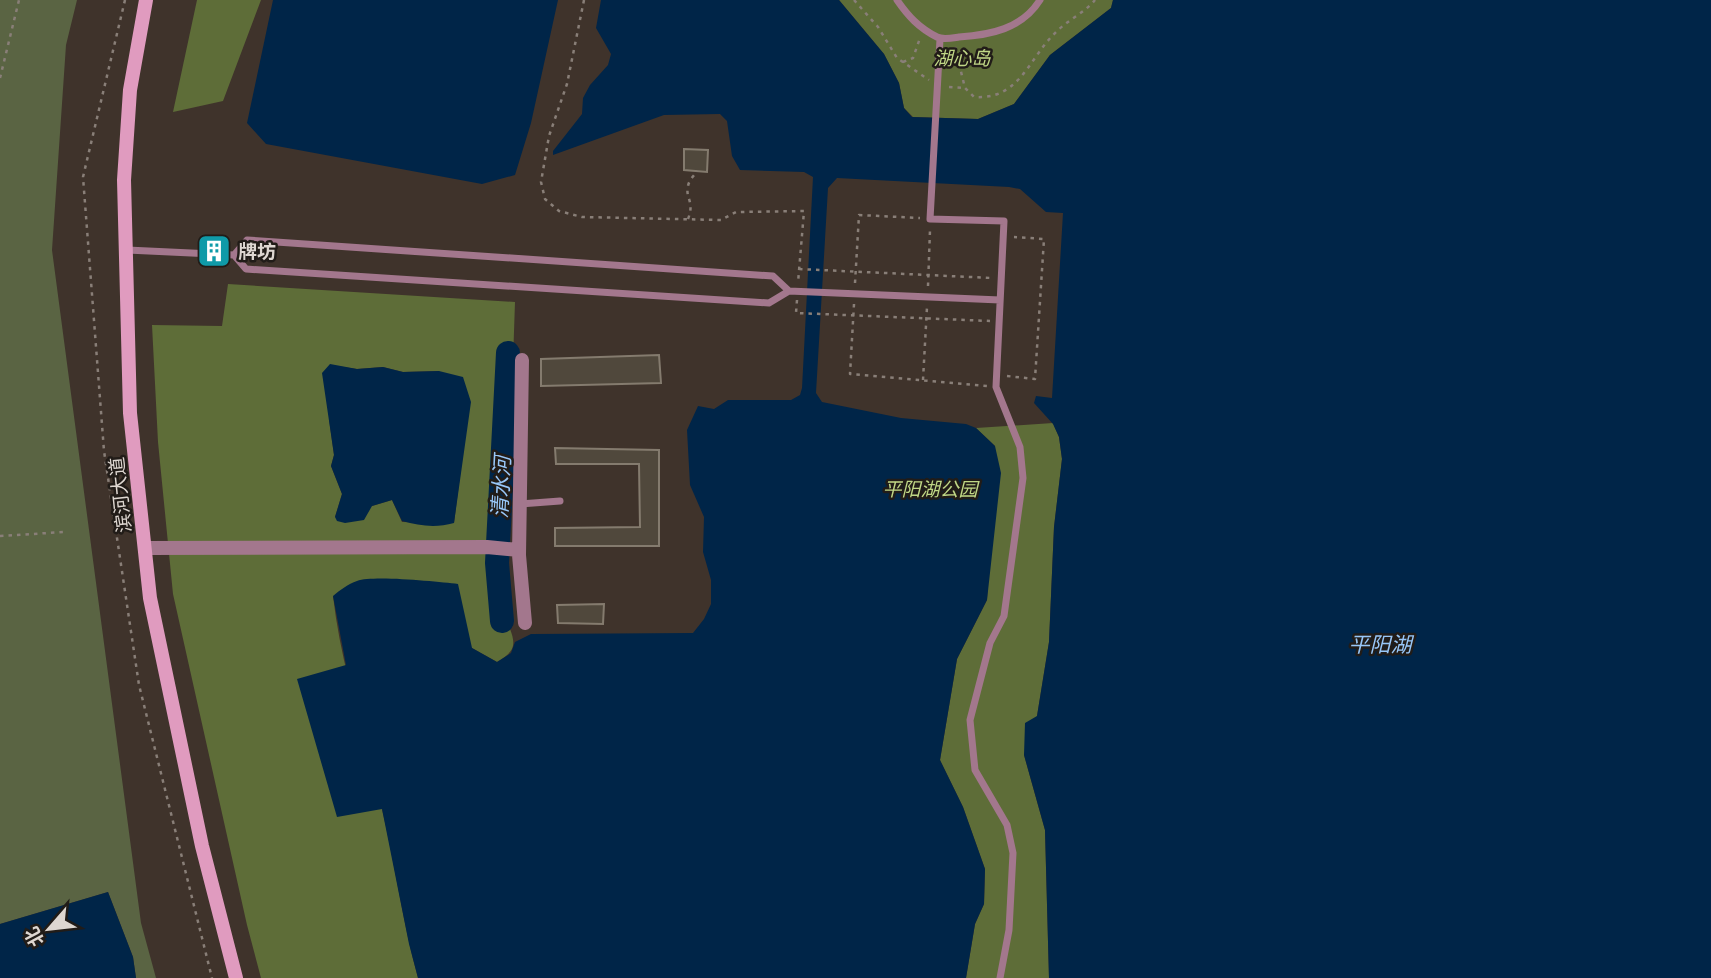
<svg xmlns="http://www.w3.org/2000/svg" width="1711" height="978" font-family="'Source Serif 4','Noto Sans SC',serif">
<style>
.green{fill:#5a6443}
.forest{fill:#5e6d38;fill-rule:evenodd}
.water{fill:#002548}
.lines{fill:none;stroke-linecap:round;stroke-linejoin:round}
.river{stroke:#002548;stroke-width:24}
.building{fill:#50483c;stroke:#847b6e;stroke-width:2}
.path{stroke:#897f78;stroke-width:2.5;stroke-dasharray:3.5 5;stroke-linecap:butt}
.lane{stroke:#a3778d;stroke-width:7}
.street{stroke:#a3778d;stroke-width:14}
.secondary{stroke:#e09bbf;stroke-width:14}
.labels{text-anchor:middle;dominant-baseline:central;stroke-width:5;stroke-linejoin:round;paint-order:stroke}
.park-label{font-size:19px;font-style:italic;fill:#c0d786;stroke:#211c18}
.poi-label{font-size:19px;font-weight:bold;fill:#ded7d1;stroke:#211c18;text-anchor:start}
.street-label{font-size:19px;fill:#ded7d1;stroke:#211c18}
.water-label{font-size:21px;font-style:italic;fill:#98c7f8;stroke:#211c18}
</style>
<rect width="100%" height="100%" fill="#3f332b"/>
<path class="green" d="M0,0h77l-11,45 -14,205 89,673 15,55h-20l-3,-21 -25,-65 -108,32z"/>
<path class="forest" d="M197,0h64l-38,101 -50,11z
M839,0h274l-2,8 -61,47 -36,49 -36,15 -65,-2 -9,-9 -5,-25 -15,-29z
M228,284l287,18 -8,237 3,90c7,18 3,23 -13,33l-25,-14 -139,-52c8,71 32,140 48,209 14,57 21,116 37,173h-157l-14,-53 -74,-331 -15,-152 -6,-117 70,1zM330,365l27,4 26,-2 20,5 36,-1 22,97 -7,55 -52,-1 -10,-22 -57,17 7,-23 -11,-28 3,-11 -5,-36z
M1053,423l6,14 3,22 -8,68 -5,115 -12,74 -13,39 21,75 4,148h-83l9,-54 9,-20 1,-35 -22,-62 -23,-47 17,-101 30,-59 8,-154 -19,-18z"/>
<path class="water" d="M273,0h285l-27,123 -16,52 -33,9 -216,-40 -19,-21z
M601,0h238l45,54 15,29 5,25 8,9 66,2 36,-15 36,-49 61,-47 2,-8h598v978h-662l-4,-148 -21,-75 1,-32 12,-7 12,-74 5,-115 8,-68 -3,-22 -6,-13 -19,-21 2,-7 16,2 11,-185 -17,-1 -26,-23 -11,-2 -172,-9 -9,10 -12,205 6,9 79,16 65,6 10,4 19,18 6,27 -14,127 -30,59 -17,101 23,47 22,62 -1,35 -9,20 -9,54h-548l-9,-34 -27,-135 -45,8 -40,-138 49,-14 -13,-69c7,-6 15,-12 24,-15 17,-6 81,1 101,3l14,64 25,14 14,-9 4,-11 16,-8 162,-1 11,-14 7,-15v-24l-8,-28 1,-35 -14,-32 -3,-55 11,-24 16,3 14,-9h63l9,-5 2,-7 11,-211 -9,-5 -64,-2 -8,-14 -5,-35 -7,-7 -56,1 -111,40v-4l29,-37 1,-16 7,-13 18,-20 3,-11 -15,-26z
M330,364l27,5 26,-2 20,5 36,-1 24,6 8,25 -17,121c-18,5 -34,3 -52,-2l-10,-21 -20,6 -8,14 -19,3 -8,-2 -2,-4 7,-23 -11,-28 3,-11 -12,-82z
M108,892l25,65 3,21h-136v-54z"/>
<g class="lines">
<path class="river" d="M502,621l-5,-58 11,-210"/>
</g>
<path class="building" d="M684,149l24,1 -1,22 -23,-2z
M659,355l2,28 -120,3v-27z
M555,448l104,2v96h-104v-18l85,-1 -1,-63h-83z
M604,604l-1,20 -45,-1 -1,-18z"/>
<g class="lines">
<path class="path" d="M125,0l-42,177 21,274 35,234 73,293
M584,0l-17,84 -18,52 -8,46 4,17 14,12 23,6 139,3 15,-8 68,-1 -6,72
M854,0l24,27 19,31 32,22
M955,47l10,41 9,9c46,3 54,-38 82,-65 12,-12 28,-19 39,-32
M903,62l10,-4 7,-20
M0,78l19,-78
M949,87l16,1
M688,219c7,-18 -3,-20 0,-33 1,-6 6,-10 9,-15
M799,269l193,9
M855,283l4,-68 61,3
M928,286l2,-56
M797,300l-1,13 194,8
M854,304l-4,70 137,12
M1007,376l28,3 9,-140 -30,-2
M923,380l4,-73
M0,536l64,-4"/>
<path class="lane" d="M897,0c11,16 22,28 40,37 6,3 15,1 22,0 31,-2 63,-8 81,-37
M940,39l-10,180 74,2 -8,166 24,60 3,31 -19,138 -14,27 -20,77 5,50 32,55 6,28 -4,77 -9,48
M127,250l107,5 12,14 523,34 20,-12 211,9
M234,255l13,-15 526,36 16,15
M520,504l40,-3"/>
<path class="street" d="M522,360l-3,195 6,68
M145,548l342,-1 32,3"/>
<path class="secondary" d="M146,0l-16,90 -6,90 6,233 20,185 52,248 34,132"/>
</g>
<defs>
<symbol id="building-square" viewBox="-11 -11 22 22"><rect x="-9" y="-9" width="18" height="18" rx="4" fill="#0f9aa8" stroke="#211c18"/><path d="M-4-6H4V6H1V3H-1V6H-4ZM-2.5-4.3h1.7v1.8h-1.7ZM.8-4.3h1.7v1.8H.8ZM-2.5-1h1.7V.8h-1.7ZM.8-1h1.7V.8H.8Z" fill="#fff"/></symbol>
</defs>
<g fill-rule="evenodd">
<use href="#building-square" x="195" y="232" width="38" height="38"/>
</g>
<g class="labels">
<g class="park-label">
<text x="962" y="58">湖心岛</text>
<text x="930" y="489">平阳湖公园</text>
</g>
<g class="poi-label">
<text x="238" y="251">牌坊</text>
</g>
<g class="street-label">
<text transform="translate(120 495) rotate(-96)">滨河大道</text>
</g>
<g class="water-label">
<text transform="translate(501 487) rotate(-87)">清水河</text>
<text x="1380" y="644">平阳湖</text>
</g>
</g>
<g transform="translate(49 929) rotate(242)" stroke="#211c18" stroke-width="5" paint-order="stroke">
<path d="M0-5L12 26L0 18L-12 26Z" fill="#ded7d1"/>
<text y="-10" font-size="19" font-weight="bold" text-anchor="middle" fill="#ded7d1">北</text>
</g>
</svg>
